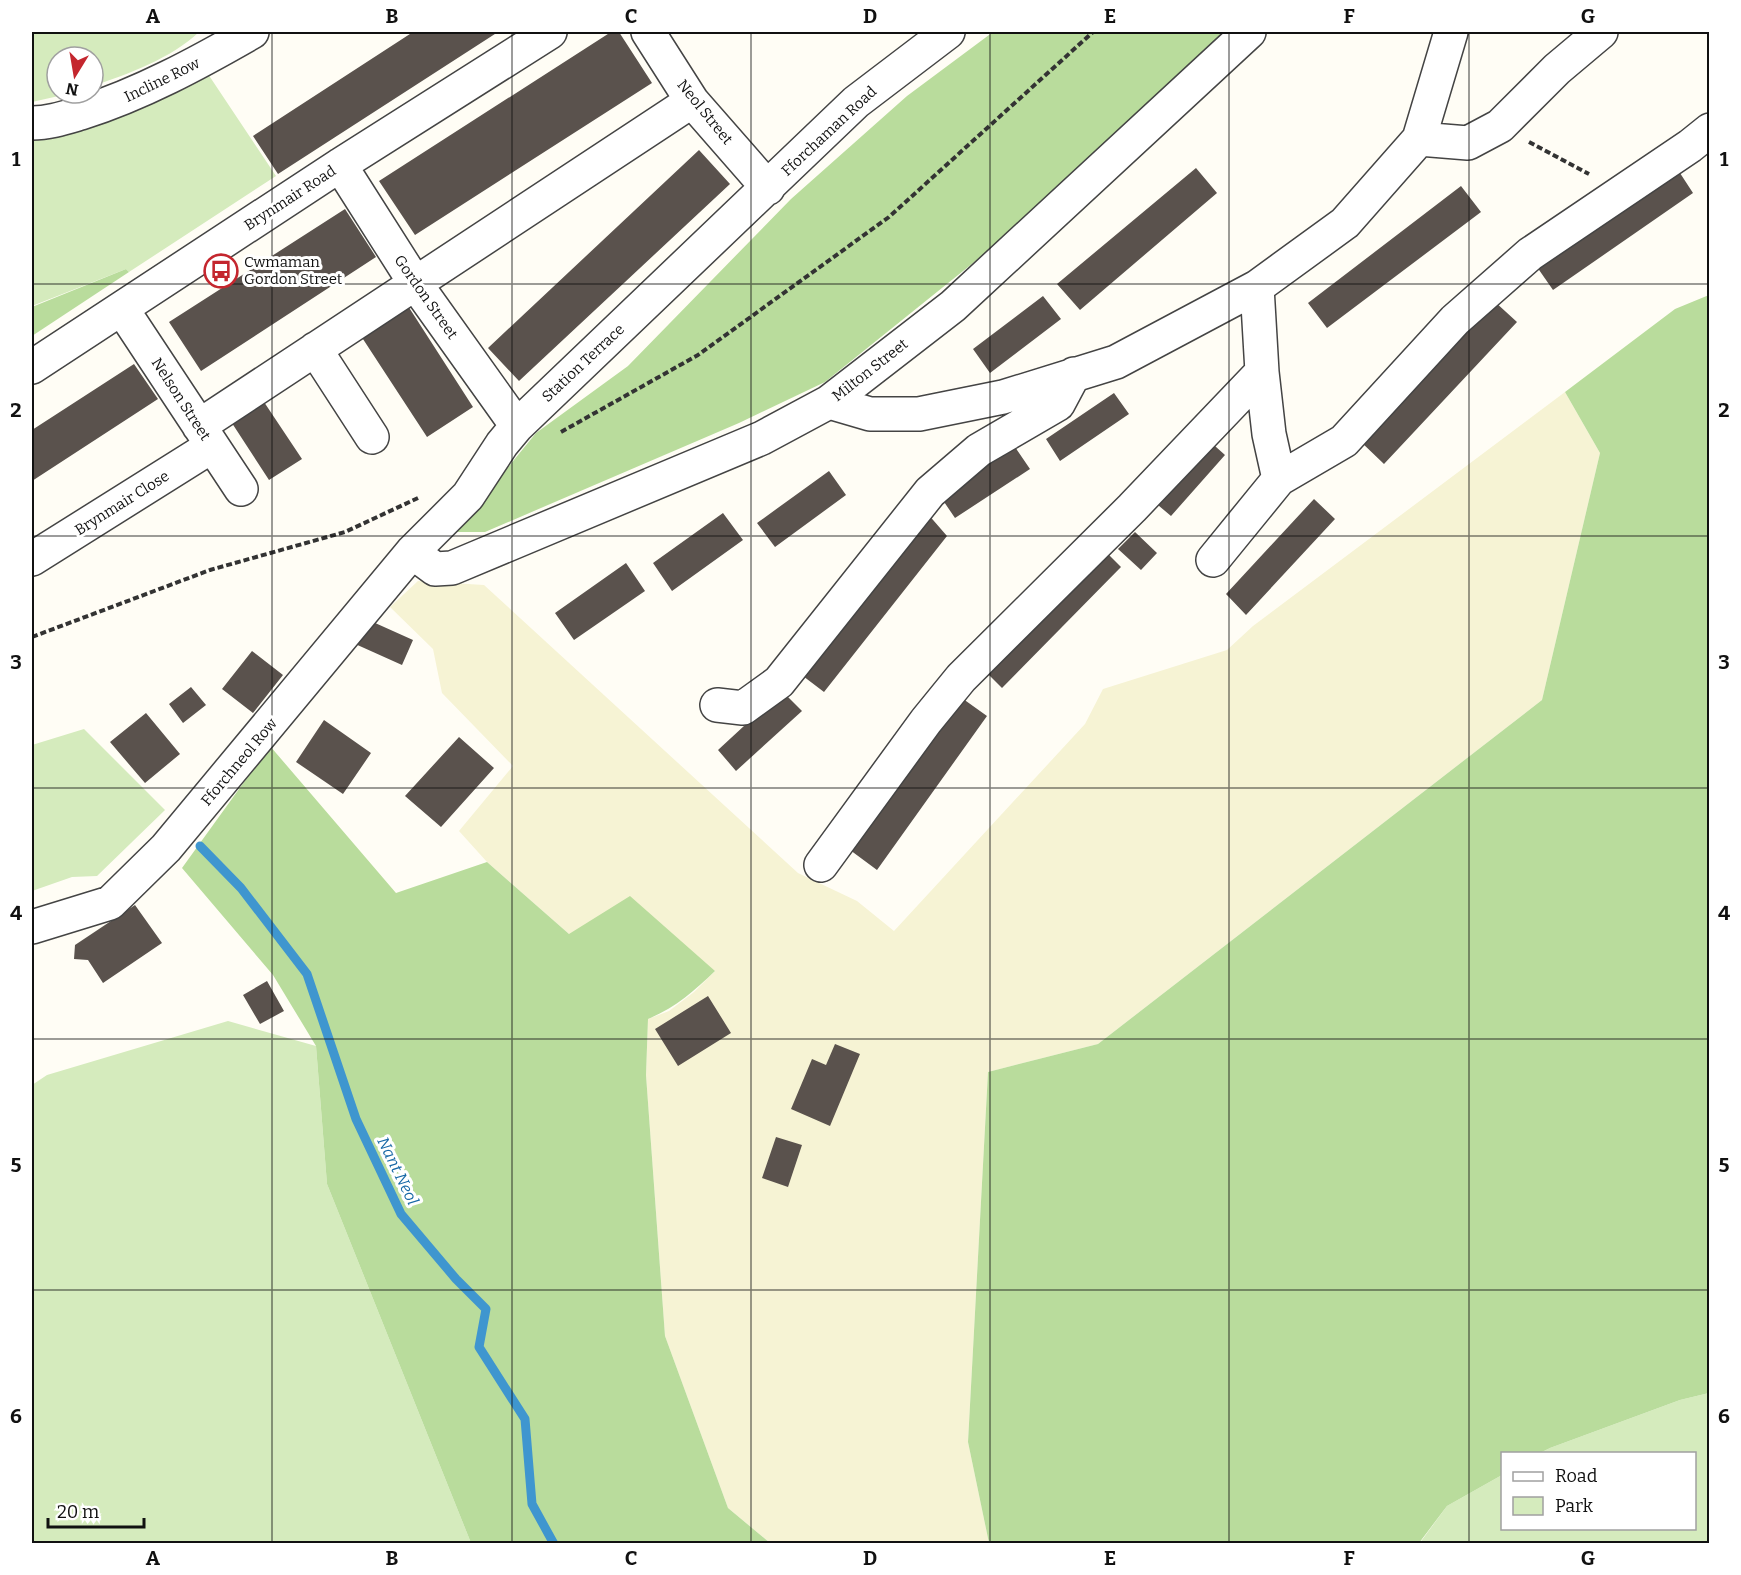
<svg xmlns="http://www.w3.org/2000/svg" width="1741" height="1575" font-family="Bitter,serif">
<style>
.farmland{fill:#f6f3d4}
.green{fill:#d5ebbd}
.forest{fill:#b9dc9c}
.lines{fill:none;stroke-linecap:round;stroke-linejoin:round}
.stream{stroke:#3f96cf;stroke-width:9}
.building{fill:#5a524d}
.minor-casing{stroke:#444;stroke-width:36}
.path{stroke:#333;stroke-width:4;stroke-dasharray:6 3;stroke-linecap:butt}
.minor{stroke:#fff;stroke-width:33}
.grid{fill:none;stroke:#111;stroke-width:1.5;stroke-opacity:0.55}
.labels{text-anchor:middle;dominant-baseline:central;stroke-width:6;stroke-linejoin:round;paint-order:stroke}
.street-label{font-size:15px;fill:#111;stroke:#fff}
.poi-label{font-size:15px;fill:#111;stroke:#fff;text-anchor:start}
.water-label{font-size:16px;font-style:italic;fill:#1768a6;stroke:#fff}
.neatline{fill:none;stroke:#111;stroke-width:2}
.grid-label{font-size:20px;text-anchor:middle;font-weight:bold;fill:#111}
</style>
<rect width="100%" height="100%" fill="#fffdf5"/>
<path class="farmland" d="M1565,392l35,61 -58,247 -444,344 -110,28 -20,370 21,101h-219l-42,-35 -63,-172 -19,-261 2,-56 21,-8 25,-19 21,-21 -146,-37 -82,-72 -28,-31 54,-65 -71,-73 -9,-44 -43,-42 28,-26 66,4 314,288 59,28 37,30 191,-207 18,-35 124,-39 26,-24z"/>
<path class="green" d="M32,32h167c-27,26 -71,42 -106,54v-29h-36v36h15l-40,9z
M208,74l68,102 -147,96 -3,-3 -94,37v-175z
M84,729l81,81 -68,66 -25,1 -40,14v-146z
M228,1021l88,25 11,138 144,359 -439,1v-459l15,-10z
M1709,1393v150l-290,1 28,-38 55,-31v53h192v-74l-154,-1 10,-5 130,-48z"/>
<path class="forest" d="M993,32h239l-208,190 -199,160 -86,41 -254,109h-30l81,-99 92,-67 163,-167 116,-103z
M126,269l3,3 -97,64v-29z
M1709,295v1098l-29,7 -130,48 -10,5 -38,1v21l-55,31 -28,37h-430l-21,-101 20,-370 110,-28 444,-344 58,-247 -35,-61 110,-83z
M270,746l126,147 91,-31 82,72 61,-38 85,75c-21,20 -40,37 -67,48l-2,56 19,261 63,172 42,35h-299l-144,-359 -11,-138 -43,-71 -91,-107z"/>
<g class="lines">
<path class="stream" d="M200,846l41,42 66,86 49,145 45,95 55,65 30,30 -7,38 46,72 7,85 22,40"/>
</g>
<path class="building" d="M413,32h85l-220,142 -25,-38z
M611,32h8l33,51 -237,152 -36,-54z
M699,150l31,34 -211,197 -31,-33z
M1196,168l21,25 -137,117 -23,-26z
M1678,170l15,23 -140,97 -16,-23z
M1461,186l20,26 -154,116 -19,-25z
M345,209l31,48 -175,114 -32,-49z
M1043,296l18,23 -71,54 -17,-24z
M1494,301l23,21 -133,142 -24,-23z
M408,306l65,101 -46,30 -66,-101z
M134,364l24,35 -126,82v-51z
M1114,393l15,21 -69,47 -14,-22z
M260,396l42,63 -33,21 -41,-63z
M1206,438l19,17 -54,61 -19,-16z
M1013,444l17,25 -75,49 -17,-25z
M829,471l17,24 -71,52 -18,-24z
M1314,499l21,20 -89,96 -20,-21z
M723,513l20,27 -71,51 -19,-28z
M927,513l20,23 -123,156 -25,-19z
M1135,532l22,21 -16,17 -23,-21z
M1103,549l18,18 -119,121 -18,-18z
M626,563l19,28 -71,49 -19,-27z
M364,618l49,22 -11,25 -49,-22z
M252,651l31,24 -30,38 -31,-24z
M191,687l15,18 -23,18 -14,-19z
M782,691l20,20 -66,60 -18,-21z
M959,696l28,20 -110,154 -27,-20z
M146,713l34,41 -35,29 -35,-41z
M324,720l47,33 -28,41 -47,-32z
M459,737l35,31 -53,59 -36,-31z
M135,905l27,38 -59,40 -15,-23 -14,-1 1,-14z
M267,981l17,30 -24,13 -17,-29z
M708,996l23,37 -53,33 -23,-37z
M835,1044l25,10 -30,72 -39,-17 21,-50 14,6z
M776,1137l26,8 -14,42 -26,-9z"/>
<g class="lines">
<defs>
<path id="minor" d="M648,32l44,69 76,87
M32,123c17,0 32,-5 49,-10 60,-19 117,-50 171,-81
M1419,139l49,4 32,-17 57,-57 44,-37
M340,165l75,118 102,143
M1257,287l5,85 7,62 10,45
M122,309l119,180
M315,349l57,88
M32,367l308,-202 210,-133
M829,402l41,12h49l84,-17 113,-35 141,-75 88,-64 74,-84 32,-107
M199,426l493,-325
M412,552l23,17 17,-1 310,-130 67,-36 124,-96 296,-274
M32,559l180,-113
M1213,560l66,-81 65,-38 111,-121 75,-66 160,-108 20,-16
M717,705l26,3 36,-26 151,-190 49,-42 79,-46 16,-30
M821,865l105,-144 35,-43 171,-170 130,-136
M32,927l78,-24 56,-55 246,-296 56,-56 34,-52 15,-18 339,-324 92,-70"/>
</defs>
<use href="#minor" class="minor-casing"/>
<path class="path" d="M1529,142l60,32
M561,432l137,-77 191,-138 204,-185
M32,637l178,-67 135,-38 73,-34"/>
<use href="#minor" class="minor"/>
</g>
<path class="grid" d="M272,32v1512M512,32v1512M751,32v1512M990,32v1512M1229,32v1512M1469,32v1512M32,284h1678M32,536h1678M32,788h1678M32,1039h1678M32,1290h1678"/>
<defs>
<symbol id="bus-ring" viewBox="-11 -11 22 22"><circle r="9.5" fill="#fff" stroke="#c4262e" stroke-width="1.5"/><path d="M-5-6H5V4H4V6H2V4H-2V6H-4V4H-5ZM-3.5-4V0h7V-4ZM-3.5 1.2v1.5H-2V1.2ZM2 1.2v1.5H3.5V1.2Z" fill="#c4262e"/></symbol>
</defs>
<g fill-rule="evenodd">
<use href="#bus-ring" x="202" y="252" width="38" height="38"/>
</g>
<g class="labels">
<g class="street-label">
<text transform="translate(162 80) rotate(-26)">Incline Row</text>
<text transform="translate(705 112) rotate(51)">Neol Street</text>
<text transform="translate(829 131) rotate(-43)">Fforchaman Road</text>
<text transform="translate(290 198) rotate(-33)">Brynmair Road</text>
<text transform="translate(426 297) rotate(55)">Gordon Street</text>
<text transform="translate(583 363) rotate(-43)">Station Terrace</text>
<text transform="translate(870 370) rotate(-38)">Milton Street</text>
<text transform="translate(181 399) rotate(57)">Nelson Street</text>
<text transform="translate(122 503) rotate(-32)">Brynmair Close</text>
<text transform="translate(239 762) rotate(-50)">Fforchneol Row</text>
</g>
<g class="poi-label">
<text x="244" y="262">Cwmaman<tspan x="244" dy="17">Gordon Street</tspan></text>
</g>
<g class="water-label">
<text transform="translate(398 1171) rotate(64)">Nant Neol</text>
</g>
</g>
<rect width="1741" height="1575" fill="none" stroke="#ffffff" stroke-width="66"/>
<rect x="1501" y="1452" width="195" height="78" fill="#ffffff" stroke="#a0a0a0" stroke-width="1.5"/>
<rect x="1513" y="1472" width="30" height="9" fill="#ffffff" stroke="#a0a0a0" stroke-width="1.5"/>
<text x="1555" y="1482" font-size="18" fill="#111111">Road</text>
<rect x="1513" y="1497" width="30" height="18" fill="#d5ebbd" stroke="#a0a0a0" stroke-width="1.5"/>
<text x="1555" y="1512" font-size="18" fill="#111111">Park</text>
<g transform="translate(75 75) rotate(191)"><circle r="28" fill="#ffffff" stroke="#a0a0a0" stroke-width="1.5"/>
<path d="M0-4.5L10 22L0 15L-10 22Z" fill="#c4262e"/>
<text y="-9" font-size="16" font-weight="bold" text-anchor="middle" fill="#111111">N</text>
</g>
<path d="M48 1518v9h96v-9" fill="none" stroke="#111111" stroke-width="3"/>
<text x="57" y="1518" font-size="18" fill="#111111" stroke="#ffffff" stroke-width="4.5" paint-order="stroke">20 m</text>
<rect x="33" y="33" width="1675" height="1509" class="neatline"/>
<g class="grid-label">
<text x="153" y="23">A</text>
<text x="392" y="23">B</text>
<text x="631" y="23">C</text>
<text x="870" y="23">D</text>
<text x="1110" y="23">E</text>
<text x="1349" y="23">F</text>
<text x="1588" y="23">G</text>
<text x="16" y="166">1</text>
<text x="1724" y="166">1</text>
<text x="16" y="417">2</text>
<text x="1724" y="417">2</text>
<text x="16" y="669">3</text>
<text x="1724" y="669">3</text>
<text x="16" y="920">4</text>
<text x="1724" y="920">4</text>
<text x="16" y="1172">5</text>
<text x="1724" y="1172">5</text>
<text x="16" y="1423">6</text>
<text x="1724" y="1423">6</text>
<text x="153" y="1565">A</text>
<text x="392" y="1565">B</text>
<text x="631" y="1565">C</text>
<text x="870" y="1565">D</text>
<text x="1110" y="1565">E</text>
<text x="1349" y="1565">F</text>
<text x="1588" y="1565">G</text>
</g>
</svg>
